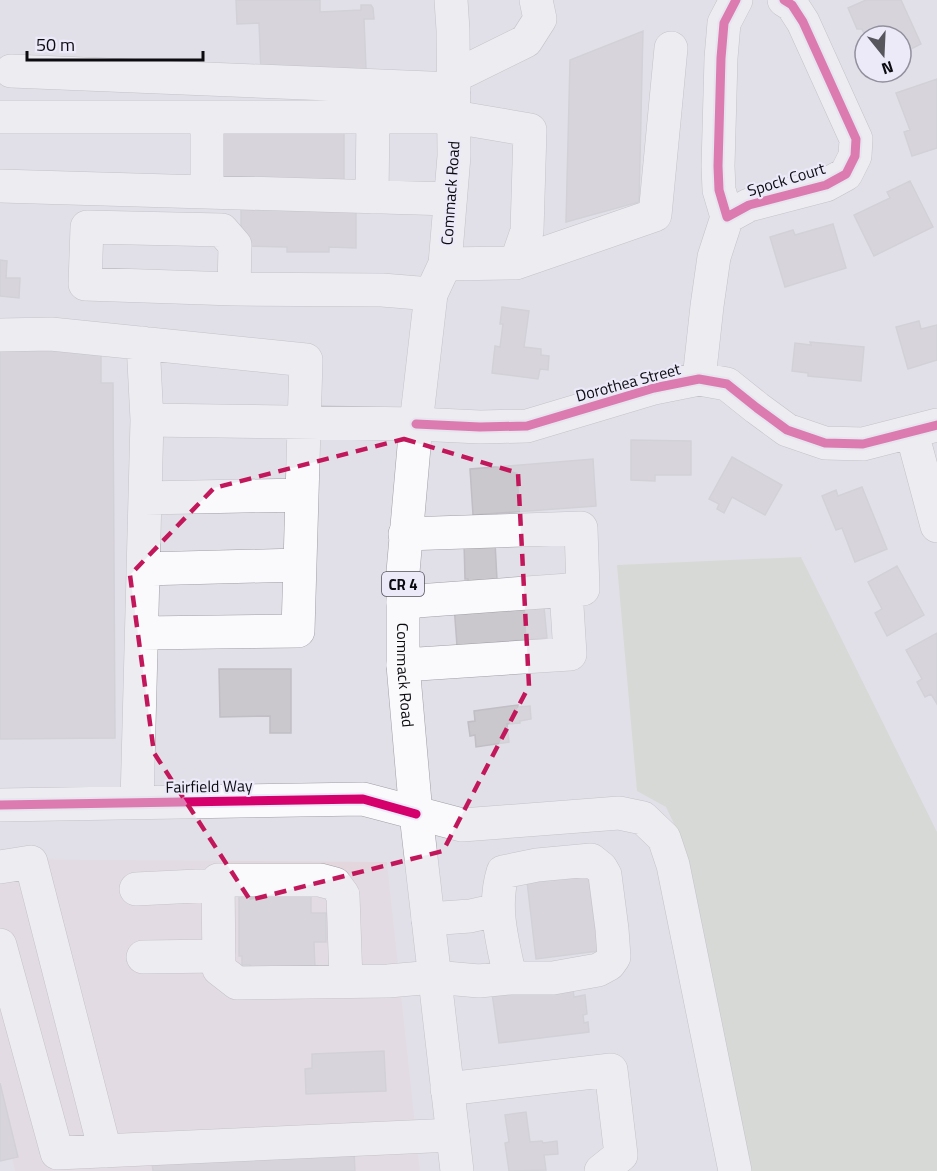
<svg xmlns="http://www.w3.org/2000/svg" width="937" height="1171" font-family="'Titillium Web',sans-serif">
<style>
.commercial{fill:#e4d6dd}
.green{fill:#cad1c0}
.building{fill:#cac7cd;stroke:#c1bec5;stroke-width:1.5}
.lines{fill:none;stroke-linecap:round;stroke-linejoin:round}
.minor-casing{stroke:#a09fa5;stroke-width:34}
.major-casing{stroke:#a09fa5;stroke-width:34}
.minor{stroke:#fafafc;stroke-width:33}
.major{stroke:#fafafc;stroke-width:33}
.cycleway-casing{stroke:#ece9f9;stroke-width:13}
.cycleway{stroke:#d6006c;stroke-width:9}
.marked{fill:none;stroke:#c2185b;stroke-width:4.5;stroke-dasharray:12 8;stroke-linejoin:round}
.labels{text-anchor:middle;dominant-baseline:central;stroke-width:4.5;stroke-linejoin:round;paint-order:stroke}
.shield{fill:#ece9f9;stroke:#4f4e56;stroke-width:1.5}
.shield-label{font-size:15px;font-weight:bold;fill:#0c0b10}
.street-label{font-size:16px;fill:#0c0b10;stroke:#ece9f9}
</style>
<rect width="100%" height="100%" fill="#e1e0e8"/>
<path class="commercial" d="M0,859l387,3 33,309h-405l-15,-62z"/>
<path class="green" d="M801,557l136,275v339h-186l-67,-326 -18,-38 -29,-16 -20,-226z"/>
<path class="building" d="M236,0h84v12l41,-2v-5h10l2,3 1,11h-10l2,50 -105,5 -2,-51 -22,1z
M866,0h35l20,44 -20,10v-18h-36l-3,-7h-5l-9,-21z
M643,31l-4,171 -73,20 4,-162z
M937,79v69l-25,8 -8,-24 6,-2 -14,-37z
M218,126l126,1v57l-127,-3z
M910,181l23,46 -59,29 -20,-41 36,-17 -3,-6z
M241,208l115,1v39l-27,-1v5h-42v-5l-46,-1z
M833,224l13,44 -61,19 -15,-50 23,-7 2,5z
M0,260l7,1 -1,17h14l-1,20 -19,-2z
M502,307l27,4 -5,36 17,2v6l8,1 -1,14 -8,-1 -2,10 -46,-6 3,-27 5,1 3,-23h-3z
M919,321l2,8 16,-4v35l-29,9 -12,-42z
M810,342l54,5 -3,34 -53,-5v-3l-16,-2 3,-28 16,2z
M101,347v36h12l2,355 -115,1v-391z
M631,440l60,1v34h-36v6l-24,-1z
M732,457l50,28 -17,30 -33,-18 -8,16 -7,-4 2,-5 -10,-5z
M593,459l3,47 -123,9 -3,-46z
M862,487l25,62 -32,13 -13,-34 -6,2 -14,-34 14,-6 2,6z
M495,542l2,38 -28,9 -1,-10h-3l-1,-36z
M897,566l27,49 -37,21 -12,-23 7,-4 -14,-27z
M543,597l4,41 -90,8 -3,-41z
M937,633v71l-6,-10 -6,3 -8,-15 5,-3 -16,-29z
M219,669h72v64h-21v-17l-50,1z
M518,705v2l12,-1 1,13 -11,2v2l-13,1 2,18 -33,5 -1,-12 -5,1 -2,-14 7,-1 -1,-10z
M587,865l11,86 -62,8 -10,-86z
M311,882v31h15v29h-12l1,27h-65v-4h-8v-9h-3v-61z
M572,982l2,15 11,-2 2,19 -4,1 1,8 4,-1 1,10 -90,11 -7,-50z
M384,1051l2,40 -80,3 -1,-25 7,-1v-14z
M0,1083l18,74 -18,4z
M526,1112l4,30 12,-1 1,2 14,-2 1,13 -14,1 2,15 -37,1 -4,-28 4,-1 -4,-27z
M354,1152l1,19h-202l-1,-8z"/>
<g class="lines">
<defs>
<path id="minor" d="M736,0l-12,23 -3,35 -3,108 1,24 8,27 22,-12 77,-20 20,-11 9,-18 1,-17 -53,-117 -11,-17 -8,-5
M11,71l443,18
M453,77l73,-36 14,-22 -4,-19
M0,117h454l76,13 -3,101 -11,32 -71,1
M0,186l450,13
M207,192v-74
M372,197l1,-80
M516,263l139,-48 16,-167
M234,289l1,-44 -13,-15 -135,-3 -2,57 149,5 148,1 49,4
M0,335l51,-1 255,26 -8,271 -156,2
M143,343l4,77
M699,379l8,-73 7,-49 13,-40
M912,433l25,93
M145,498l156,-3
M143,569l156,-4
M403,602l180,-13 -2,-61 -176,6
M403,665l167,-11 -4,-64
M137,802l10,-382 269,4 64,3 47,-1 127,-38 45,-9 28,5 30,24 30,22 38,13 38,1 74,-19
M0,805l363,-6 99,26 157,-12 24,5 21,20 9,27 62,306
M0,867l31,-5 74,289
M136,889l82,-4
M428,919l42,-3 27,-6
M0,945l57,208 396,-18
M143,957l76,-1
M346,981l-3,-86 -8,-11 -15,-4h-102l1,89 18,14 151,-2 46,-4 45,4 31,-3h43l45,-8 11,-6 5,-7 -2,-28 -7,-54 -4,-7 -10,-8 -54,5 -34,7c-11,36 0,70 7,106
M447,1089l164,-19 10,85 -20,16"/>
<g id="major">
<path id="s1" d="M451,0l2,30 1,126 -9,108 -14,30 -15,130 -13,148v93l13,149 41,357"/>
</g>
</defs>
<use href="#minor" class="minor-casing"/>
<use href="#major" class="major-casing"/>
<use href="#minor" class="minor"/>
<use href="#major" class="major"/>
<defs>
<path id="cycleway" d="M736,0l-12,23 -3,35 -3,108 1,24 8,27 22,-12 77,-20 20,-11 9,-18 1,-17 -53,-117 -11,-17 -8,-5
M416,424l64,3 47,-1 127,-38 45,-9 28,5 30,24 30,22 38,13 38,1 74,-19
M0,805l363,-6 53,15"/>
</defs>
<use href="#cycleway" class="cycleway-casing"/>
<use href="#cycleway" class="cycleway"/>
</g>
<path d="M0 0H937V1171H0ZM404,439l114,34 11,213 -86,165 -193,49 -96,-147 -24,-178 84,-87z" fill="#e1e0e8" fill-opacity=".55" fill-rule="evenodd"/>
<path class="marked" d="M404,439l114,34 11,213 -86,165 -193,49 -96,-147 -24,-178 84,-87z"/>
<g class="labels">
<rect class="shield" x="382" y="572" width="42" height="24" rx="4.5"/>
<g class="shield-label">
<text x="403" y="584">CR 4</text>
</g>
<g class="street-label">
<text transform="translate(786 179) rotate(-17)">Spock Court</text>
<text transform="translate(450 193) rotate(-86)">Commack Road</text>
<text transform="translate(628 382) rotate(-15)">Dorothea Street</text>
<text stroke="none"><textPath href="#s1" startOffset="680">Commack Road</textPath></text>
<text transform="translate(209 786) rotate(-1)">Fairfield Way</text>
</g>
</g>
<g transform="translate(883 54) rotate(162)"><circle r="28" fill="#ece9f9" stroke="#92909c" stroke-width="1.5"/>
<path d="M0-4.5L10 22L0 15L-10 22Z" fill="#57565c"/>
<text y="-9" font-size="16" font-weight="bold" text-anchor="middle" fill="#0c0b10">N</text>
</g>
<path d="M27 51v9h176v-9" fill="none" stroke="#0c0b10" stroke-width="3"/>
<text x="36" y="51" font-size="18" fill="#0c0b10" stroke="#ece9f9" stroke-width="4.5" paint-order="stroke">50 m</text>
</svg>
